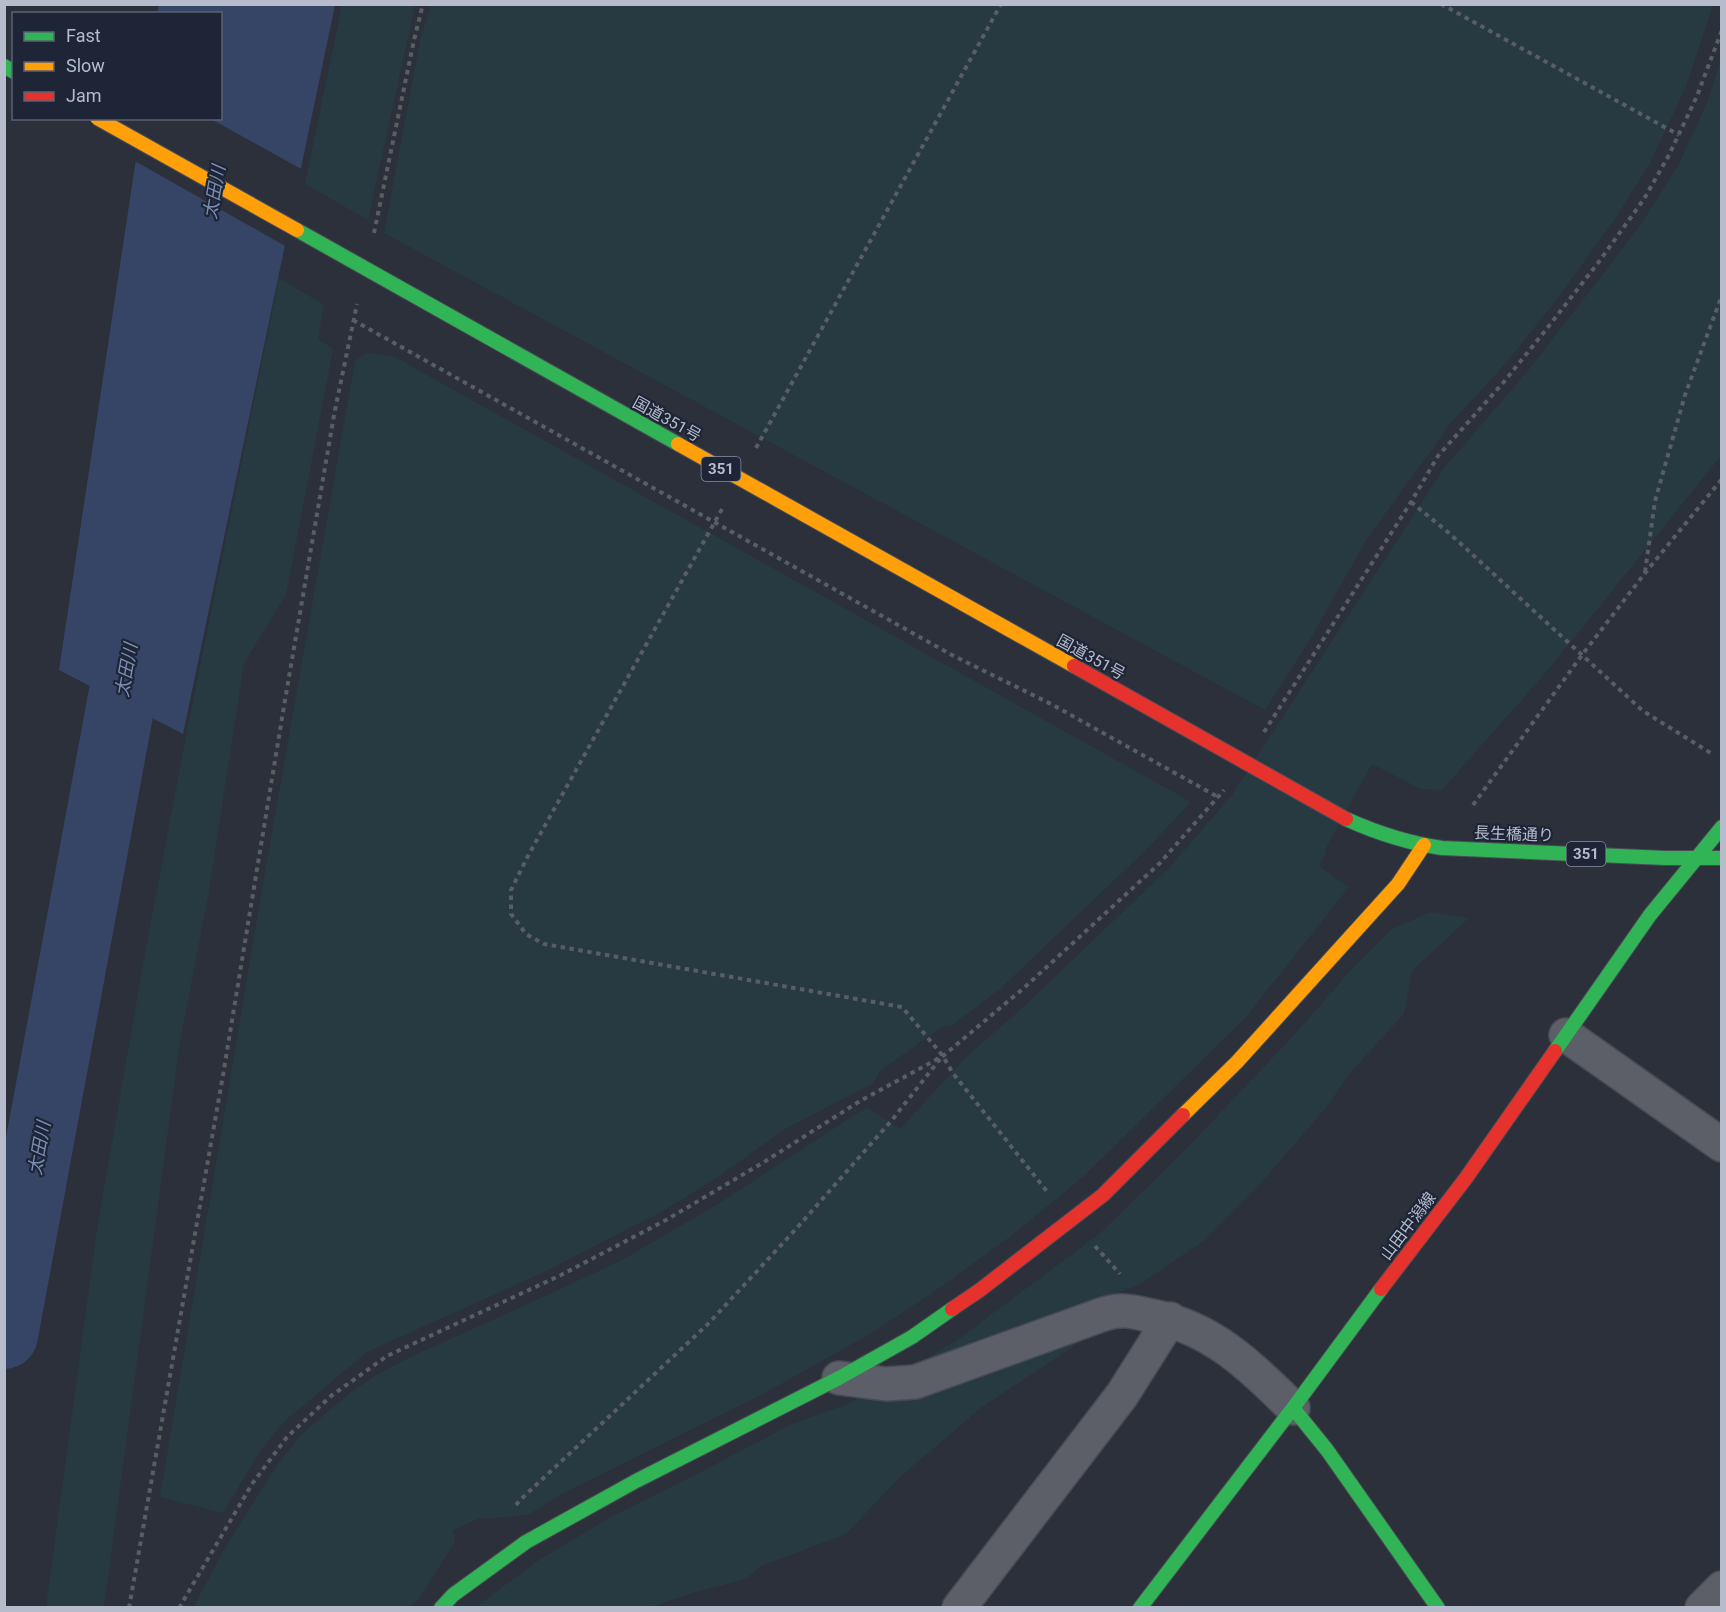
<svg xmlns="http://www.w3.org/2000/svg" width="1726" height="1612" font-family="Roboto,'Noto Sans JP',sans-serif">
<style>
.green{fill:#273a42}
.water{fill:#364566}
.pier{fill:#2b303b}
.lines{fill:none;stroke-linecap:round;stroke-linejoin:round}
.river{stroke:#364566;stroke-width:68}
.street-casing{stroke:#484b54;stroke-width:36}
.fast-casing{stroke:#484b54;stroke-width:16}
.slow-casing{stroke:#484b54;stroke-width:16}
.jam-casing{stroke:#484b54;stroke-width:16}
.path{stroke:#595e66;stroke-width:4;stroke-dasharray:4.5 4.5;stroke-linecap:butt}
.street{stroke:#5c5f68;stroke-width:33}
.fast{stroke:#30b455;stroke-width:14}
.slow{stroke:#ff9f0a;stroke-width:14}
.jam{stroke:#e5322d;stroke-width:14}
.fast-bridge-casing{stroke:#484c57;stroke-width:16;stroke-linecap:butt}
.slow-bridge-casing{stroke:#484c57;stroke-width:16;stroke-linecap:butt}
.jam-bridge-casing{stroke:#484c57;stroke-width:16;stroke-linecap:butt}
.fast-bridge{stroke:#30b455;stroke-width:14}
.slow-bridge{stroke:#ff9f0a;stroke-width:14}
.jam-bridge{stroke:#e5322d;stroke-width:14}
.labels{text-anchor:middle;dominant-baseline:central;stroke-width:4.5;stroke-linejoin:round;paint-order:stroke}
.shield{fill:#1d2537;stroke:#888f9f;stroke-width:1.5}
.shield-label{font-size:15px;font-weight:bold;fill:#b6bccc}
.street-label{font-size:16px;fill:#b6bccc;stroke:#1d2537}
.water-label{font-size:18px;font-style:italic;fill:#7c8eb4;stroke:#1d2537}
</style>
<rect width="100%" height="100%" fill="#2b303b"/>
<path class="green" d="M431,4h1282v1l-28,84 -36,76 -32,51 -60,83 -51,64 -56,61 -85,118 -51,91 -49,77 -881,-477 36,-192z
M342,5h73l-47,215 -63,-36z
M1721,59v397l-173,214 -106,120 -21,-1 -49,-25 -45,82 -2,9 -6,11 30,21 -104,131 -162,159 -72,59 -80,58 -63,41 -103,58 -205,102 -32,20 -50,4 -25,11 2,12 -36,57 -9,8 -217,1 33,-62 53,-84 25,-30 47,-40 29,-19 39,-20 107,-48 96,-45 96,-56 149,-97 33,22 66,-72 55,-48 148,-141 63,-73 212,-327 82,-95 77,-99 39,-52 36,-56 29,-63z
M279,278l45,27 -6,34 15,10 -47,246 -42,68 -36,234 -28,144 -76,566h-58l51,-378 49,-281 40,-212z
M366,353l27,3 798,446 -45,48 -146,139 -48,36 -10,2 -62,44 -6,12 -89,46 -67,48 -57,35 -119,61 -175,79 -81,68 -23,27 -40,66 -63,-16 101,-602 94,-534z
M1430,912l39,6 -57,53 -8,43 -54,59 -25,36 -64,74 -59,59 -62,42 -34,14 -11,34 -113,75 -81,69 -55,58 -85,32 -15,13 -54,14 -41,14 -177,1 65,-48 72,-43 86,-43 95,-50 56,-20 108,-63 143,-107 84,-82 112,-118 55,-63 42,-42z"/>
<path class="water" d="M159,5h176l-152,729 -124,-64 83,-551 78,-1v-104l-63,-1z"/>
<path class="pier" d="M139,118l72,1 92,51 -16,77 -154,-87z"/>
<g class="lines">
<path class="river" d="M4,1335l134,-724"/>
<defs>
<path id="street" d="M1566,1035l156,110
M839,1378l47,6 29,-2 186,-67c6,-2 13,-4 19,-4 10,-1 22,3 32,5 60,12 99,50 141,92
M959,1608l163,-213 48,-76
M1702,1608l20,-20"/>
<path id="fast" d="M4,66l10,6
M1346,819c31,14 61,24 96,29l223,10h57
M1555,1051l95,-136 72,-88
M1293,1408l34,42 111,158
M441,1608l12,-13 73,-53 110,-61 203,-103 73,-41 40,-28
M1140,1608l153,-200 88,-119"/>
<path id="slow" d="M1183,1115l54,-53 161,-178 26,-39"/>
<path id="jam" d="M1381,1289l85,-111 89,-127
M952,1309l28,-19 123,-95 80,-80"/>
</defs>
<use href="#street" class="street-casing"/>
<use href="#fast" class="fast-casing"/>
<use href="#slow" class="slow-casing"/>
<use href="#jam" class="jam-casing"/>
<path class="path" d="M1441,4l238,131
M374,233l40,-193 9,-36
M353,320l597,334 101,50 167,93
M756,448l245,-444
M1411,502l38,31 194,178 71,44
M722,509l-193,345 -18,36v24l15,20 18,10 358,63 41,49 9,16 97,122
M1645,572l10,-71 30,-106 37,-100
M1264,732l147,-230 27,-46 65,-73 38,-47 57,-73 46,-64 25,-44 28,-59 25,-66
M1473,805l109,-150 63,-82 77,-94
M1095,1246l25,28
M516,1505l4,-5 188,-176 88,-95 96,-109 48,-61
M129,1608l94,-533 61,-369 50,-291 23,-111
M179,1608l73,-124 35,-47 44,-41 56,-40 174,-81 105,-55 98,-58 96,-61 83,-45 82,-69 135,-124 64,-73"/>
<use href="#street" class="street"/>
<use href="#fast" class="fast"/>
<use href="#slow" class="slow"/>
<use href="#jam" class="jam"/>
<defs>
<path id="fast-bridge" d="M297,230l381,214"/>
<path id="slow-bridge" d="M97,118l200,112
M678,444l396,222"/>
<path id="jam-bridge" d="M1074,666l272,153"/>
</defs>
<use href="#fast-bridge" class="fast-bridge-casing"/>
<use href="#slow-bridge" class="slow-bridge-casing"/>
<use href="#jam-bridge" class="jam-bridge-casing"/>
<use href="#fast-bridge" class="fast-bridge"/>
<use href="#slow-bridge" class="slow-bridge"/>
<use href="#jam-bridge" class="jam-bridge"/>
</g>
<g class="labels">
<g class="shield">
<rect x="701.5" y="457" width="39" height="24" rx="4.5"/>
<rect x="1566.5" y="842" width="39" height="24" rx="4.5"/>
</g>
<g class="shield-label">
<text x="721" y="469">351</text>
<text x="1586" y="854">351</text>
</g>
<g class="street-label">
<text transform="translate(667 419) rotate(29)">国道351号</text>
<text transform="translate(1091 657) rotate(29)">国道351号</text>
<text transform="translate(1514 834) rotate(2)">長生橋通り</text>
<text transform="translate(1408 1226) rotate(-53)">山田中潟線</text>
</g>
<g class="water-label">
<text transform="translate(214 192) rotate(-80)">太田川</text>
<text transform="translate(126 670) rotate(-80)">太田川</text>
<text transform="translate(39 1148) rotate(-80)">太田川</text>
</g>
</g>
<rect width="1726" height="1612" fill="none" stroke="#b6bccc" stroke-width="12"/>
<rect x="12" y="12" width="210" height="108" fill="#1d2537" stroke="#5a6173" stroke-width="1.5"/>
<rect x="24" y="32" width="30" height="9" fill="#30b455" stroke="#5a6173" stroke-width="1.5"/>
<text x="66" y="42" font-size="18" fill="#b6bccc">Fast</text>
<rect x="24" y="62" width="30" height="9" fill="#ff9f0a" stroke="#5a6173" stroke-width="1.5"/>
<text x="66" y="72" font-size="18" fill="#b6bccc">Slow</text>
<rect x="24" y="92" width="30" height="9" fill="#e5322d" stroke="#5a6173" stroke-width="1.5"/>
<text x="66" y="102" font-size="18" fill="#b6bccc">Jam</text>
</svg>
